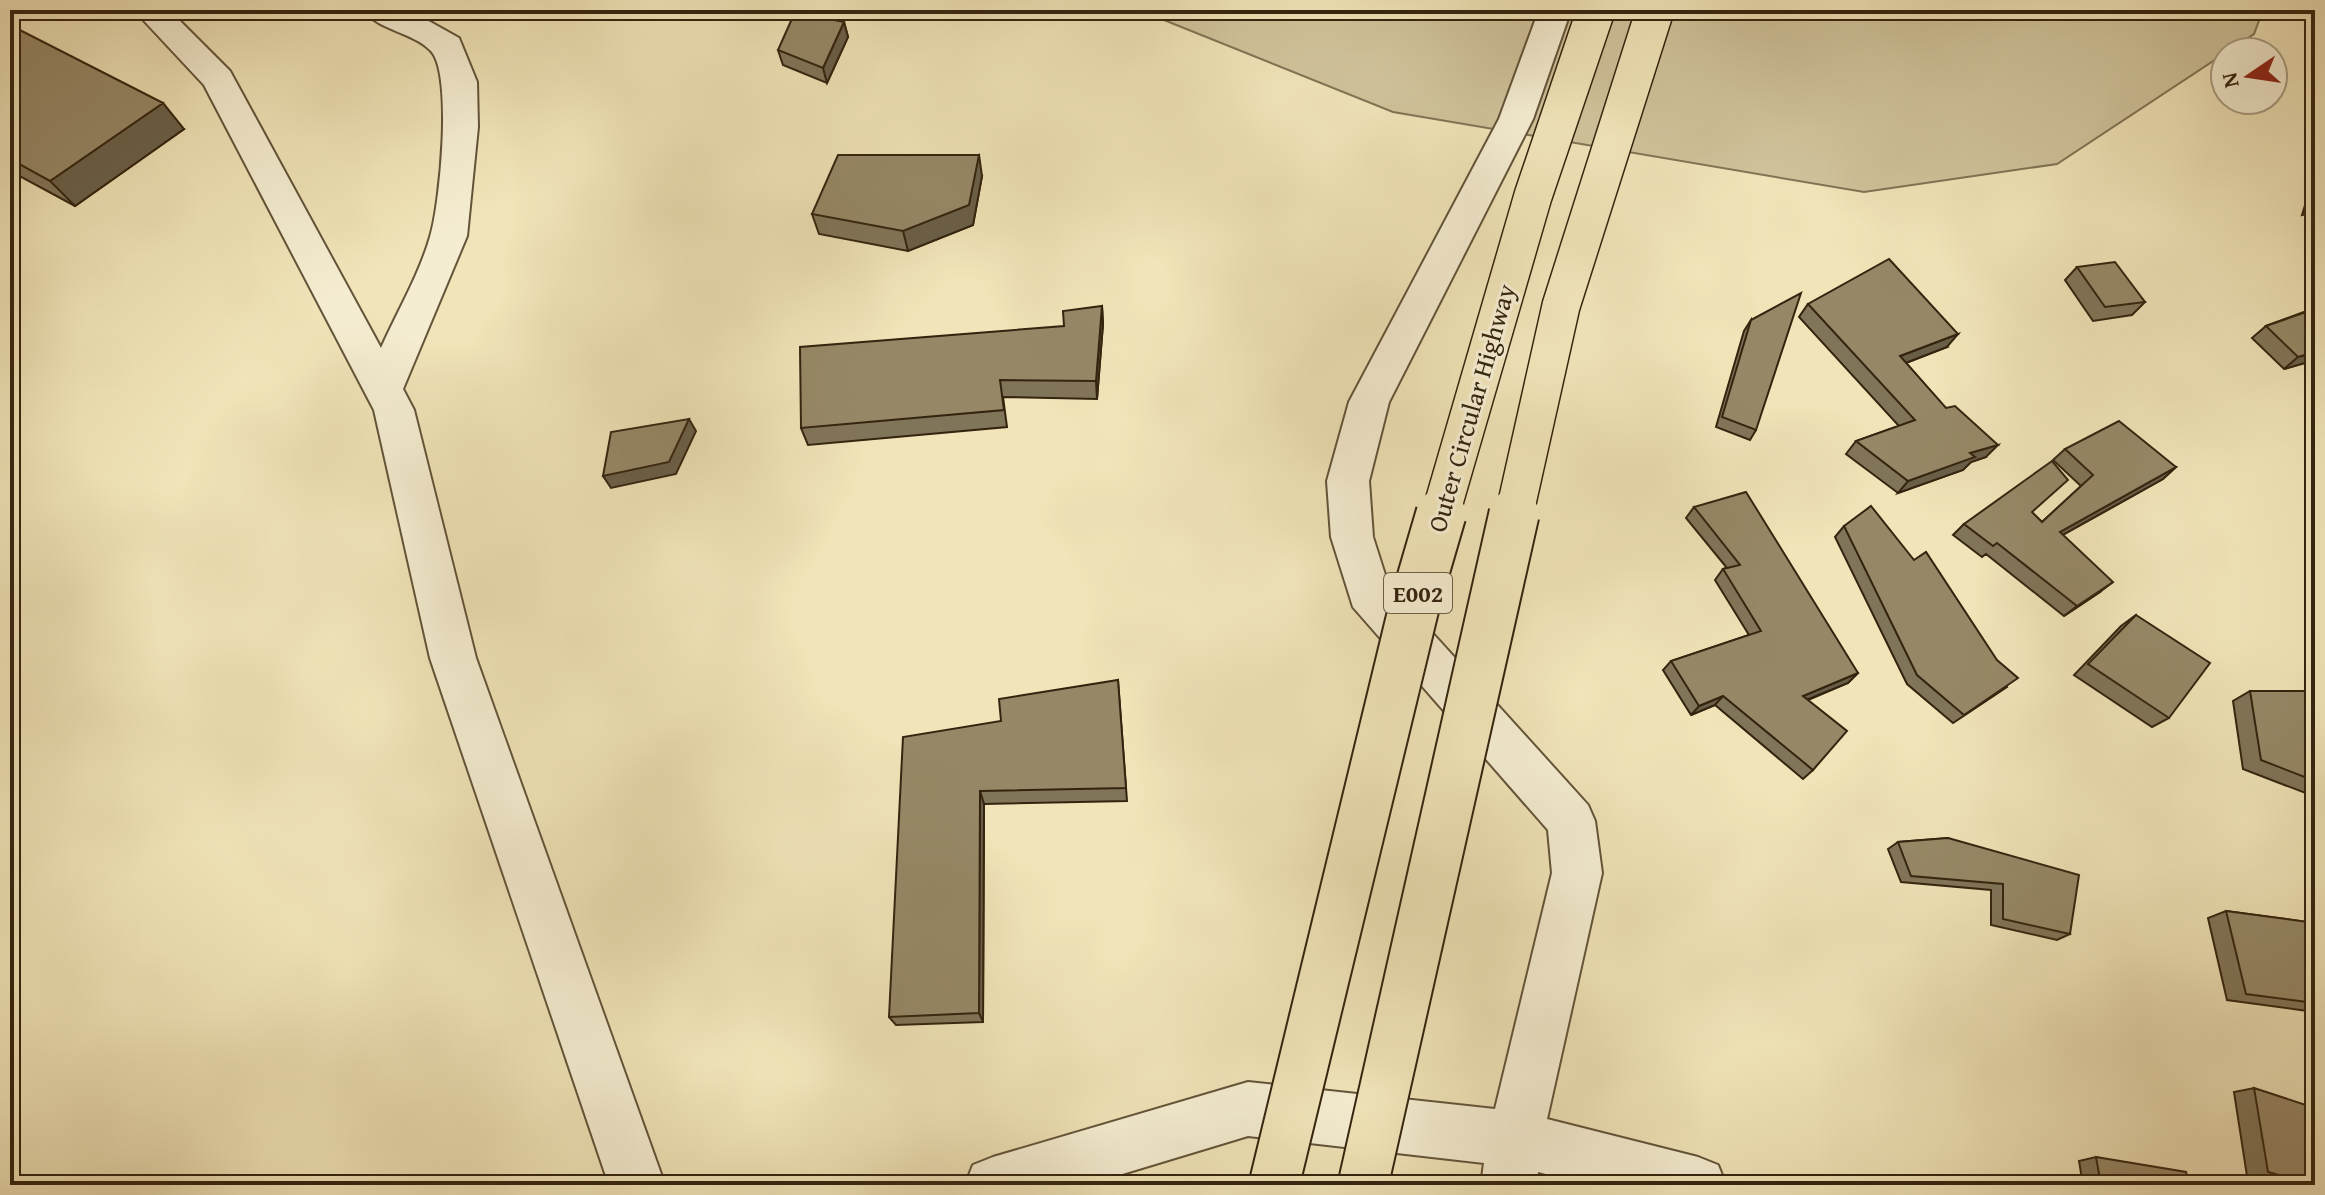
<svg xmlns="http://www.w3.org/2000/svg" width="2325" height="1195" font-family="'Gentium Book Plus',serif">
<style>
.green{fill:#d0c39b;stroke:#827455;stroke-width:2}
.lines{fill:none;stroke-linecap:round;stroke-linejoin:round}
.minor-casing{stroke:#635439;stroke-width:4}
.minor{fill:#f5edd1;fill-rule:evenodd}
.motorway-bridge-far1-casing{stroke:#34240f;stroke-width:40;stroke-linecap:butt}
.motorway-bridge-casing{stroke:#34240f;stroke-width:53;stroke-linecap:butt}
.motorway-bridge-far1{stroke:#f0e4b8;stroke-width:37}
.motorway-bridge{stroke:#f0e4b8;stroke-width:49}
.wall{fill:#817559;stroke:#34240f;stroke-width:2}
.shaded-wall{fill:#695f48;stroke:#34240f;stroke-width:2}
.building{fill:#968867;stroke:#34240f;stroke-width:2}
.labels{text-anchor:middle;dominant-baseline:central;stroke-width:6;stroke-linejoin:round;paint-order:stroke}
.shield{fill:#f5edd1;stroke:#6e6049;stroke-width:2}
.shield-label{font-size:24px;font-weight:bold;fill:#34240f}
.street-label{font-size:26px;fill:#34240f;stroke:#f5edd1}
</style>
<rect width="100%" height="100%" fill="#f0e4b8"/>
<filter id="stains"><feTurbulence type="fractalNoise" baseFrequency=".0025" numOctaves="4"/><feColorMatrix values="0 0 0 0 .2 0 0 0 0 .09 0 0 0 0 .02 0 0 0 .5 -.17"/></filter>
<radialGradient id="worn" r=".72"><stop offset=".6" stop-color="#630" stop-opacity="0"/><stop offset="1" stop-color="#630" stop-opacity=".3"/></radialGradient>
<path class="green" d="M1139,10h1124l-9,24 -197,130 -193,28 -471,-80z"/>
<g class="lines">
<defs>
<path id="minor" d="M134,10h35l61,61 151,277c16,-36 38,-73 49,-111 10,-32 23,-163 1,-186 -18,-19 -54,-21 -67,-41h45l50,28 18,44 1,45 -11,109 -64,153 11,21 62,248 189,527h-56l-179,-527 -56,-248 -170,-325z
M1539,10h32l-38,109 -144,283 -20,79 4,56 15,47 200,221 7,16 7,52 -55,246 151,38 20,8 8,20h-138l-50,-13 -1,13h-56l3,-22 -236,-27 -162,49h-121l8,-20 20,-8 255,-75 247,27 57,-236 -4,-43 -195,-223 -22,-70 -4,-56 22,-79 150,-283z"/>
</defs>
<use href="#minor" class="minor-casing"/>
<use href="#minor" class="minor"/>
<defs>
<path id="motorway-bridge-far1" d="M1440,516l93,-320 63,-186
M1514,516l47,-210 94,-296"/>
<path id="motorway-bridge" d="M1274,1185l141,-582 26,-89
M1363,1185l151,-671"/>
</defs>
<use href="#motorway-bridge-far1" class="motorway-bridge-far1-casing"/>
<use href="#motorway-bridge" class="motorway-bridge-casing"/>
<use href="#motorway-bridge-far1" class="motorway-bridge-far1"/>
<use href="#motorway-bridge" class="motorway-bridge"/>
</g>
<path class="wall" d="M844,22l4,15 -21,46 -44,-18 -5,-15z
M10,25l174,104 -109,77 -65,-35z
M2315,173v38l-13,4z
M982,176l-9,49 -65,26 -89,-17 -7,-20z
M2077,267l68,35 -13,13 -39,6 -28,-41z
M1808,304l139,43 -41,16 80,94 -15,5 -8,8 -65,23 -52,-39 10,-13 43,-15 -100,-109z
M1102,306l1,18 -6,75 -94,-2 4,30 -199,18 -7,-17 263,-102z
M2315,307v53l-31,9 -32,-31 14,-12 46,-17z
M1751,320l5,110 -6,10 -34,-13 28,-96z
M2065,449l111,18 -13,12 -100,56 37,57 -36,24 -78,-62 -4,3 -29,-22 11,-11 68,-11 10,9 39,-36 -28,-26z
M1694,507l164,166 -10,10 -40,17 5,70 -10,9 -88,-74 -24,10 -28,-45 8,-9 78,-26 -34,-55 8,-11 4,-1 -41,-50z
M1844,526l70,34 93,127 -54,36 -46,-39 -72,-147z
M2136,615l33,103 -17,9 -78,-52 47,-49z
M1118,680l9,121 -143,3 -1,218 -87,3 -7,-8 112,-296z
M2250,691h65v99l-7,4 -65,-25 -10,-68z
M1948,838l122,96 -13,6 -66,-15v-35l-90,-8 -13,-33 10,-7z
M2226,911l89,12v89l-88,-12 -19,-82z
M2254,1088l61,97h-35l-33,-9 -13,-84z
M2096,1157l94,28h-107l-4,-24z"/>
<path class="shaded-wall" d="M844,22l4,15 -21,46 -4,-15z
M163,103l21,26 -109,77 -25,-25z
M979,155l3,21 -9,49 -65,26 -5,-20z
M2312,205h3v6l-13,4z
M1102,306l1,18 -6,75 -1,-18z
M1958,334l-11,13 -57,22 10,-13z
M2315,352v8l-31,9 14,-12z
M689,419l7,12 -20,43 -65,14 -8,-12z
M1998,445l-12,12 -15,5 -8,8 -65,23 10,-12 62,-28z
M2176,467l-13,12 -115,64 12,-11z
M2113,582l-13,10 -36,24 13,-10z
M1858,673l-10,10 -54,22 9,-9z
M1723,696l-8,9 -24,10 8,-9z
M980,791l4,13 -1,218 -4,-9z"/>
<path class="building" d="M795,12l49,10 -21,46 -45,-18z
M10,25l153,78 -113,78 -40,-22z
M838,155h141l-10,50 -66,26 -91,-17z
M1889,259l69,75 -58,22 46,52 9,-2 43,39 -28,8 5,4 -67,24 -52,-40 59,-21 -107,-116z
M2115,262l30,40 -40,5 -28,-40z
M1801,293l-45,137 -34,-13 29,-97z
M1102,306l-6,75 -96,-1 4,30 -203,18 -1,-81 264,-21 -1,-15z
M2315,309v43l-17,5 -32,-31z
M689,419l-20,43 -66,14 8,-44z
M2119,421l57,46 -116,65 53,50 -36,24 -80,-63 -4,3 -29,-22 88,-63 16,19 -36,32 10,10 51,-47 -28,-26z
M1746,492l112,181 -55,23 44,35 -34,39 -90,-74 -24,10 -28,-45 90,-30 -38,-62 17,-4 -46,-58z
M1871,506l43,54 12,-8 71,108 21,18 -54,37 -47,-40 -73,-149z
M2136,615l74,48 -41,55 -81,-54z
M1118,680l8,108 -146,3 -1,222 -90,4 14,-280 98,-16 -2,-22z
M2250,691h65v90l-54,-21z
M1948,838l131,37 -9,59 -67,-15v-35l-92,-8 -13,-34z
M2226,911l89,12v80l-69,-9z
M2254,1088l61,20v77l-47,-13z
M2096,1157l90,15 4,13h-89z"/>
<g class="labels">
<rect class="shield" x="1384" y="573" width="68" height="40" rx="6"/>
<g class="shield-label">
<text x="1418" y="593">E002</text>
</g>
<g class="street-label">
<text transform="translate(1471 408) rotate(-74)">Outer Circular Highway</text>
</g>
</g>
<rect width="2325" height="1195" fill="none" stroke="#f0e4b8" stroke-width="40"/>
<rect x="12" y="12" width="2301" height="1171" fill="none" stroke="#34240f" stroke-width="4"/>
<rect x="20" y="20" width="2285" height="1155" fill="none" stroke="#34240f" stroke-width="2"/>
<g transform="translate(2249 76) rotate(257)"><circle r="38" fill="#f5edd1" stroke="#a89d83" stroke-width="2"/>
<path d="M0-6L14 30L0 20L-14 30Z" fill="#8f2418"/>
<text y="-12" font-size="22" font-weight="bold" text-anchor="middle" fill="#34240f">N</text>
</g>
<rect width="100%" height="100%" filter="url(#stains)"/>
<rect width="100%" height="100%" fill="url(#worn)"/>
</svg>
